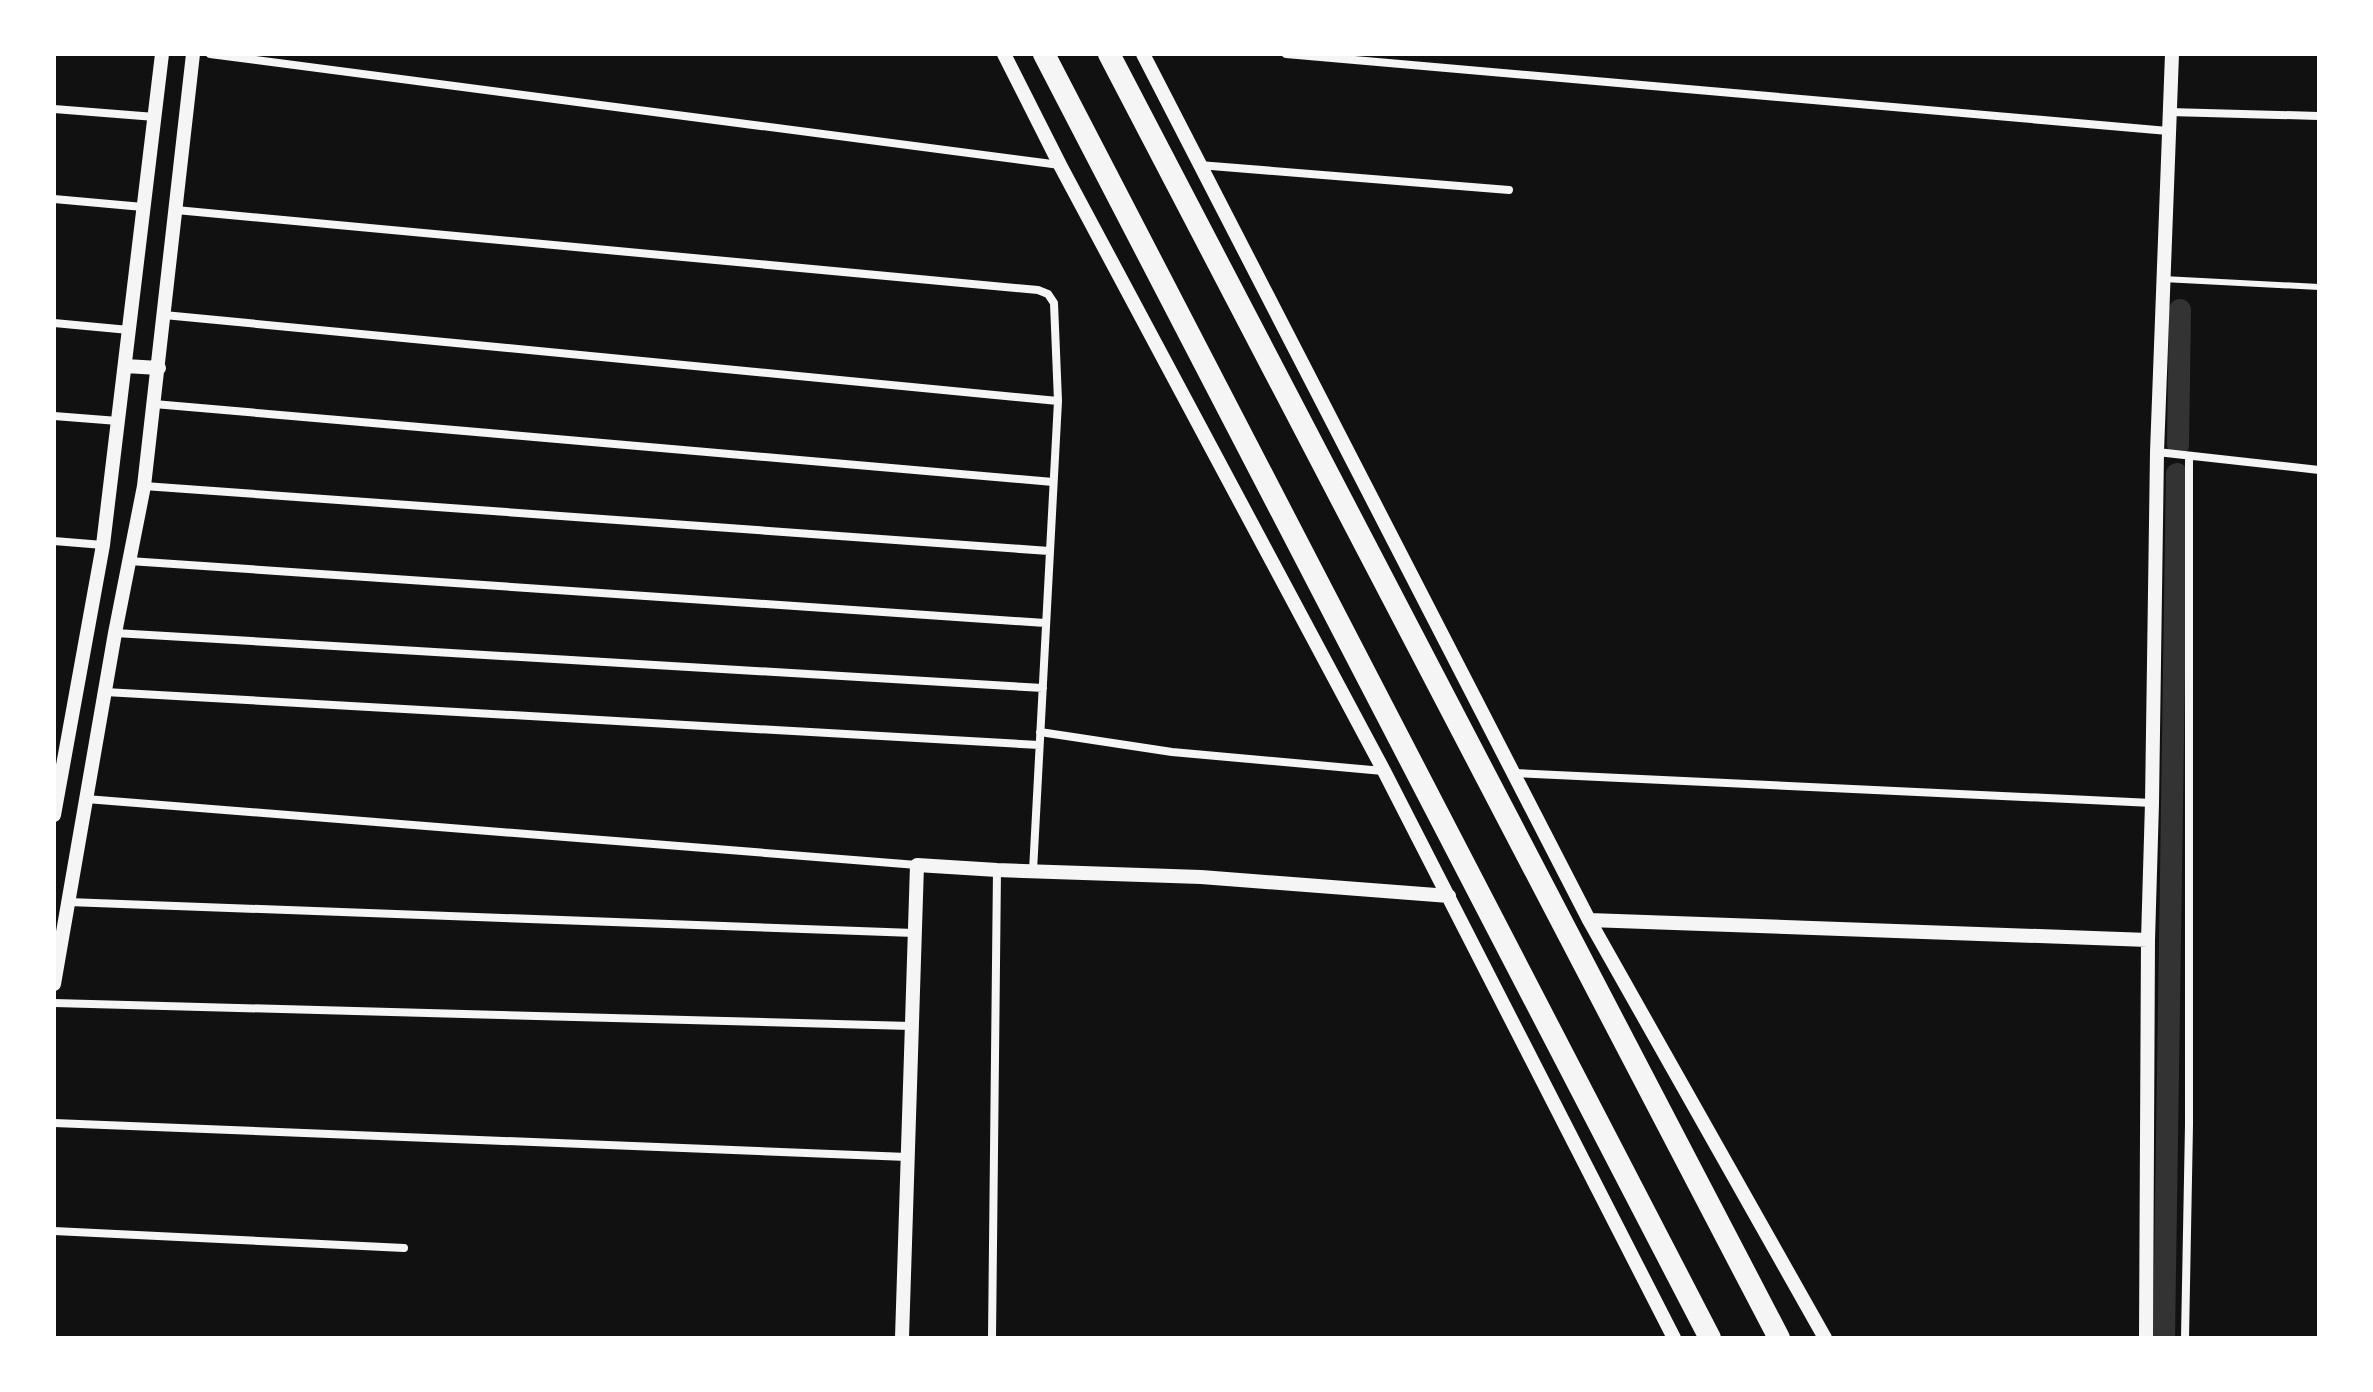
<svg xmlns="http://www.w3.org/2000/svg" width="2373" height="1392" font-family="Ubuntu,sans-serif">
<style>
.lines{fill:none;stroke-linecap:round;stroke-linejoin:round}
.canal{stroke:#333;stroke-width:22}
.service{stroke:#f5f5f5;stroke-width:6}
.minor{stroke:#f5f5f5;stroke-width:8}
.tertiary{stroke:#f5f5f5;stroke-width:14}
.motorway{stroke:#f5f5f5;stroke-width:22}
</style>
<rect width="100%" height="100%" fill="#111"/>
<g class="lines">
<path class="canal" d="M2178,445l2,-135
M2164,1338l13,-864"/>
<path class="service" d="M2163,279l156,8"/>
<path class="minor" d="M210,54l850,111
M1286,54l882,77
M54,109l101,8
M2169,112l150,4
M1199,165l310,25
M54,199l89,8
M176,210l862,80 10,4 6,9 4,98 -25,470
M164,315l894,86
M54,323l75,7
M154,404l899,78
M54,416l64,5
M2157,452l162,18
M144,486l905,65
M54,541l49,4
M129,561l916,62
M115,633l928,55
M105,692l934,53
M1040,732l132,20 211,19
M1514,773l638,30
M86,799l831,66
M68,902l846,31
M54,1003l857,23
M54,1123l853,34
M54,1231l350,17
M992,1338l5,-468
M2185,1338l4,-213v-669"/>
<path class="tertiary" d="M1004,54l56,111 324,606 290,567
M1143,54l446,866 236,418
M125,366l34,2
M54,815l49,-270 59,-491
M1589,920l559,20
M54,984l61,-351 29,-147 49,-432
M902,1338l15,-473 80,5 204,7 248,19
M2146,1338l2,-398 4,-137 5,-351 15,-398"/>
<path class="motorway" d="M1044,54l666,1284
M1109,54l670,1284"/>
</g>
<rect width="2373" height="1392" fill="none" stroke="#ffffff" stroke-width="112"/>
</svg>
